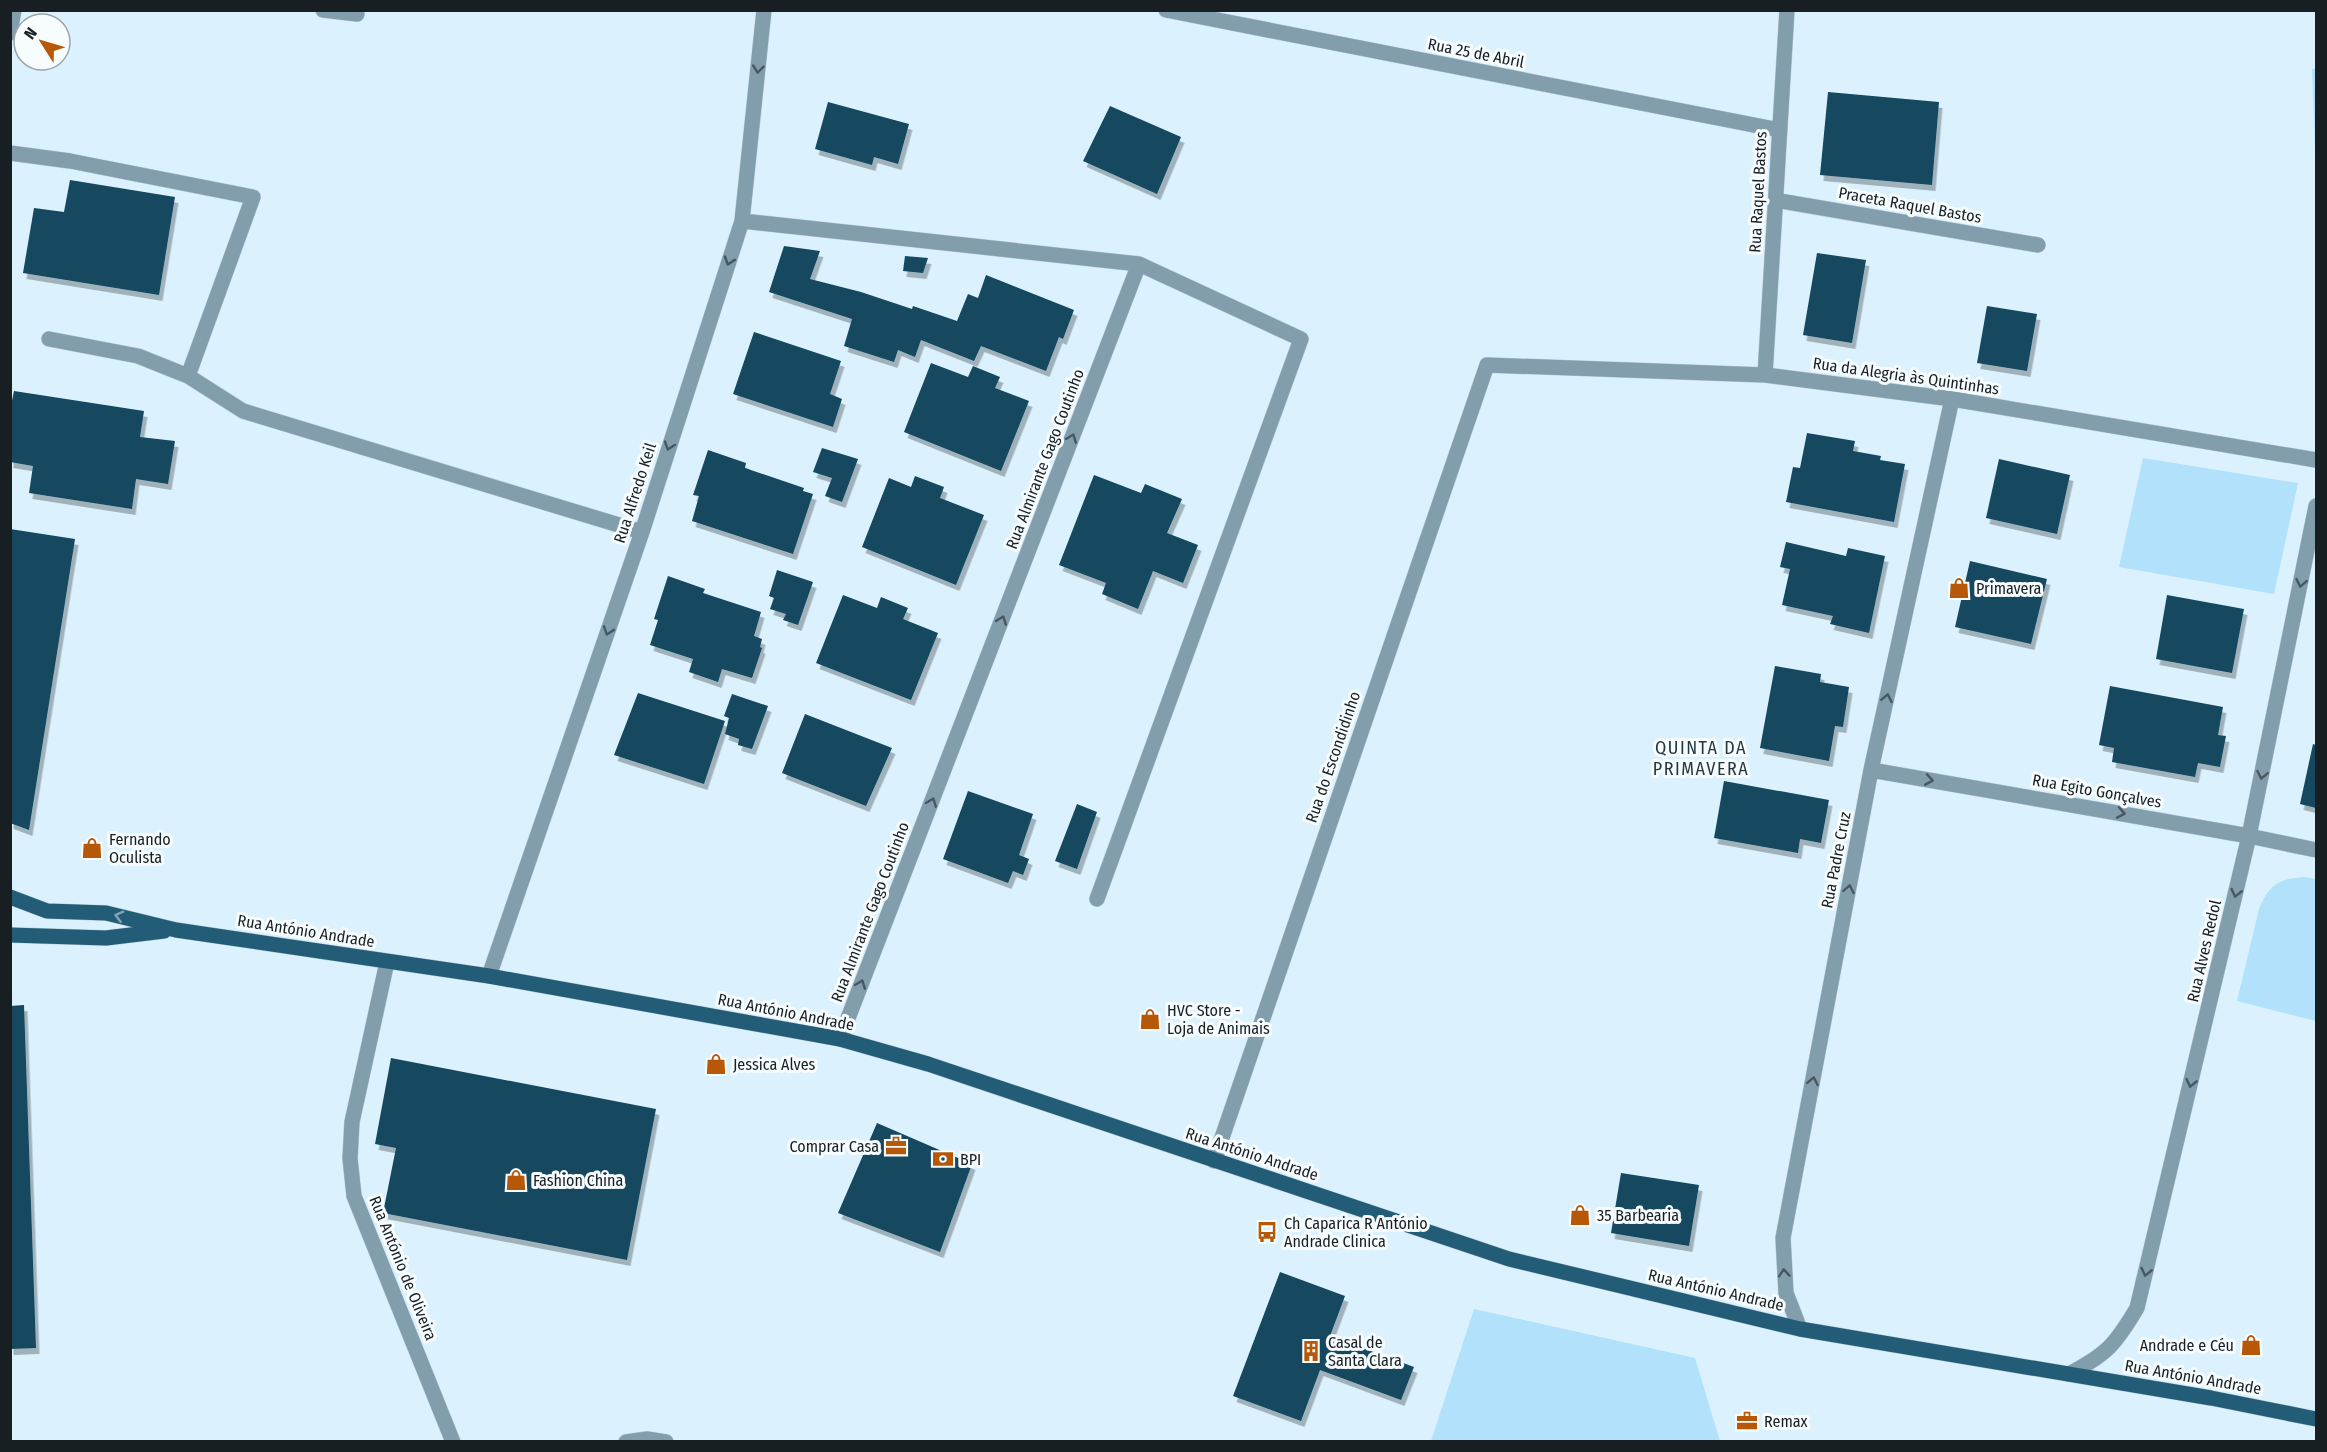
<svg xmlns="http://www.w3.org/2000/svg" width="2327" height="1452" font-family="'Fira Sans Condensed',sans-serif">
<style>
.green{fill:#b1e1fb}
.building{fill:#124961;filter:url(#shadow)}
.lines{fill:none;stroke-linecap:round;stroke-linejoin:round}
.minor-casing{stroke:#b8ccd7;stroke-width:16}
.major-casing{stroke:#b8ccd7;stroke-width:16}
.minor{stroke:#829ead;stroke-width:15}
.major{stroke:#235c76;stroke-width:15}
.oneway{stroke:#475861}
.oneway2{stroke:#82a4b3}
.labels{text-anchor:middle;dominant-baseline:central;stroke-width:6;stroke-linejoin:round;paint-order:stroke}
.street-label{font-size:16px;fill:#171f23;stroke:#f7fcfe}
.poi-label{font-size:16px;fill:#171f23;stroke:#f7fcfe;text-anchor:start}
.neighbourhood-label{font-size:18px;letter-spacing:1.5px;fill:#253841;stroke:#f7fcfe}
</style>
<defs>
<filter id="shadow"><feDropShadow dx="3.5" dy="6" stdDeviation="0" flood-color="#0004"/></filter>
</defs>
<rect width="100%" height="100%" fill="#dbf2fe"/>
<path class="green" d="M2312,69h4v105z
M2143,458l155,25 -24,111 -155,-27z
M2304,877l12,2v142l-79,-20 22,-92c10,-24 19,-30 45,-32z
M1474,1309l221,49 25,83h-289z"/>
<path class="building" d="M1828,92l111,10 -7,83 -112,-10z
M828,102l81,22 -11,40 -24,-7 -2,8 -57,-16z
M1110,106l71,31 -24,57 -74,-33z
M70,180l105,17 -16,98 -136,-22 11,-65 30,4z
M784,246l36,5 -10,28 51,13 51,17 1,-3 44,15 11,-27 10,4 8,-23 88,35 -11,29 -4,-2 -13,34 -65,-25 -7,15 -53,-21 -6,17 -17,-7 -4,12 -50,-16 8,-27 -83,-27z
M1817,253l49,7 -14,83 -49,-8z
M905,256l23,2 -5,15 -20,-2z
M1987,306l50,8 -10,57 -50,-8z
M754,332l87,29 -11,33 12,5 -9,28 -100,-33z
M931,363l37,14 5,-11 27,11 -5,11 34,13 -28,70 -97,-39z
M14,391l130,20 -4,26 35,4 -7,43 -32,-5 -4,30 -103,-16 4,-27 -23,-4v-52z
M1807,433l48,8 -2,10 28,5 -1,4 25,4 -11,58 -108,-20 7,-35 7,1z
M822,448l36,11 -16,43 -17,-6 7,-18 -19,-6z
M708,450l38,13 -1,5 59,20 -1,3 10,3 -20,60 -101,-33 7,-25 -6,-1z
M1999,459l71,16 -13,59 -71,-16z
M1094,475l47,18 4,-9 37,15 -15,34 31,12 -15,38 -30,-12 -15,38 -36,-15 4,-11 -47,-18z
M915,476l29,11 -4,11 44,17 -28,70 -94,-38 27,-69 22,9z
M10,529l65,10 -46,291 -19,-7z
M1786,542l60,14 2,-8 37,8 -16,77 -39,-9 3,-8 -51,-11 8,-36 -10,-2z
M1970,561l77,18 -16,65 -76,-17z
M777,570l36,12 -15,43 -15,-5 3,-6 -16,-5 4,-11 -5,-2z
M668,576l37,13 -2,4 58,19 -7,24 8,3 -2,8 2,1 -10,30 -30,-9 -4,13 -29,-10 4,-13 -43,-14 8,-25 -4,-1z
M843,595l34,13 4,-11 27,11 -5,11 35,14 -27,67 -95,-37z
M2167,595l77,14 -12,64 -76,-14z
M1775,666l46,8 -1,8 29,5 -6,40 -8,-1 -6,35 -69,-13z
M2110,686l113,21 -5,28 8,1 -6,31 -22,-4 -3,14 -83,-15 2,-14 -15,-3z
M638,693l87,28 -21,63 -90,-29z
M732,694l36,12 -16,43 -14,-4 1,-6 -14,-5 4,-16 -5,-2z
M805,714l87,34 -26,58 -84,-33z
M2313,744l3,1v63l-16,-4z
M1724,781l105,19 -8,43 -21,-4 -2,14 -84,-15z
M968,791l65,23 -14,41 10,4 -6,16 -10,-4 -5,12 -65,-24z
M1077,804l20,8 -20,57 -22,-8z
M24,1005l12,343 -26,1v-343z
M391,1058l265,51 -29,151 -244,-47 13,-65 -21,-4z
M877,1123l95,41 -32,88 -102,-39z
M1621,1173l78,12 -10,61 -78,-13z
M1280,1272l65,24 -15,40 84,31 -13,33 -81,-30 -19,51 -68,-25z"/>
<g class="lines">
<defs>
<path id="minor" d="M323,10l34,4
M1166,10l613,120
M10,33l4,-23
M10,153l60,8 183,36 -65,179
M1775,200l263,45
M742,221l397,43 -299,775
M49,339l89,17 50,20 55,35 399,121
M1765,375l22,-365
M1871,770l378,66 67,14
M1097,899l204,-560 -162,-75
M387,962l-35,160 -2,36 4,38 99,246
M489,976l153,-444 100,-311 22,-211
M1214,1161l273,-796 278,10 187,24 364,61
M1800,1329l-14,-36 -3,-55 88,-468 81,-371
M2069,1374c38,-20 46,-29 68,-66l112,-472 67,-330
M626,1442l21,-3 19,3"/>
<path id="major" d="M10,897l37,14 59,2 70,17 313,46 351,63 88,25 581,195 291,70 411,69 105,21
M10,935l96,3 58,-7"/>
</defs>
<use href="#minor" class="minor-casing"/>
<use href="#major" class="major-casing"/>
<use href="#minor" class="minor"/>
<use href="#major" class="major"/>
</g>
<defs><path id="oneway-chevron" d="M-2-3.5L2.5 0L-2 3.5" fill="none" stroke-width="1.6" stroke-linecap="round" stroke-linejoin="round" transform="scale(1.5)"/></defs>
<g class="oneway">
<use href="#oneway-chevron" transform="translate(758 69) rotate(96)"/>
<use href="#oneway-chevron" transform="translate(729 261) rotate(108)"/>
<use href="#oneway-chevron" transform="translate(1072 438) rotate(-69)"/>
<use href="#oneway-chevron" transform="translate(669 446) rotate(108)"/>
<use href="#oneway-chevron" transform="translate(2301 583) rotate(101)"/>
<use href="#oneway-chevron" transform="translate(1002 620) rotate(-69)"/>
<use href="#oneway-chevron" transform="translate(608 631) rotate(109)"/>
<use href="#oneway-chevron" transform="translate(1887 698) rotate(-78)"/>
<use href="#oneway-chevron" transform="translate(2262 775) rotate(101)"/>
<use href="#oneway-chevron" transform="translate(1929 780) rotate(10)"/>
<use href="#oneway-chevron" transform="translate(932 802) rotate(-69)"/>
<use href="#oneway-chevron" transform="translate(2121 813) rotate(10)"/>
<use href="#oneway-chevron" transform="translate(1849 889) rotate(-79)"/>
<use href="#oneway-chevron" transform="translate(2236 893) rotate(103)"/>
<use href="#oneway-chevron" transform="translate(861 984) rotate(-69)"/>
<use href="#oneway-chevron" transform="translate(1813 1081) rotate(-79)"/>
<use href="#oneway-chevron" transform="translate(2191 1083) rotate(103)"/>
<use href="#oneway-chevron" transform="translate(2146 1272) rotate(103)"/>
<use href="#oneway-chevron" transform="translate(1784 1273) rotate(-94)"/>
</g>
<use class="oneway2" href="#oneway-chevron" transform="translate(119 916) rotate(-166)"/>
<defs>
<symbol id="shop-bare" viewBox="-9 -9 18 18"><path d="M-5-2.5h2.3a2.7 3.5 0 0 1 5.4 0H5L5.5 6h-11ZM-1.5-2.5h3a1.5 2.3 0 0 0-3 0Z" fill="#b65808" stroke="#f7fcfe" stroke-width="2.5" paint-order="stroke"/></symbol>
<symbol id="office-bare" viewBox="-9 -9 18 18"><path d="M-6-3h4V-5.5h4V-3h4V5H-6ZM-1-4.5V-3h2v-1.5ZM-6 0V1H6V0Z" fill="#b65808" stroke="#f7fcfe" stroke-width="2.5" paint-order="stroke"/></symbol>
<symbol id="bank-bare" viewBox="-9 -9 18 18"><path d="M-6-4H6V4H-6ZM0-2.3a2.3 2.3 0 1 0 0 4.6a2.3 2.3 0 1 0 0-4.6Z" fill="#b65808" stroke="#f7fcfe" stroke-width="2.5" paint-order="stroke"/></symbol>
<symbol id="bus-bare" viewBox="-9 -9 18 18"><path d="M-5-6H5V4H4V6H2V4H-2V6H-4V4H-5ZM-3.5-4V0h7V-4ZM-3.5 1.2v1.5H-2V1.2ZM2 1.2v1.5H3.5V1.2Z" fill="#b65808" stroke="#f7fcfe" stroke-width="2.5" paint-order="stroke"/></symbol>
<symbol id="building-bare" viewBox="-9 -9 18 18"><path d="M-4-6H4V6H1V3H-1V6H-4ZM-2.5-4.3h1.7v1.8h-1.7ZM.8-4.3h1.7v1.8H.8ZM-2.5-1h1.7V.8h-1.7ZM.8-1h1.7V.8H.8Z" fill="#b65808" stroke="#f7fcfe" stroke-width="2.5" paint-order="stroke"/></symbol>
</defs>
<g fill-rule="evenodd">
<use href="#shop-bare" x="1944" y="573" width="30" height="30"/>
<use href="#shop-bare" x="77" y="833" width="30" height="30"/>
<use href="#shop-bare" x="1135" y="1004" width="30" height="30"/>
<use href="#shop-bare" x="701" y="1049" width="30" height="30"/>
<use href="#office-bare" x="881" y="1131" width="30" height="30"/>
<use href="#bank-bare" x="928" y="1144" width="30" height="30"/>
<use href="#shop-bare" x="501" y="1165" width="30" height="30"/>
<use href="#shop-bare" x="1565" y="1200" width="30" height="30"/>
<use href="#bus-bare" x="1252" y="1217" width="30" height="30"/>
<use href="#shop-bare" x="2236" y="1330" width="30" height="30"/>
<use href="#building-bare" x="1296" y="1336" width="30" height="30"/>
<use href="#office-bare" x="1732" y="1406" width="30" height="30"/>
</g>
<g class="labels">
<g class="street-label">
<text transform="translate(1476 53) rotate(11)">Rua 25 de Abril</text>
<text transform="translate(1758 192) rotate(-87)">Rua Raquel Bastos</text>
<text transform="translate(1910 205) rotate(10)">Praceta Raquel Bastos</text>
<text transform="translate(1906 376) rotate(8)">Rua da Alegria às Quintinhas</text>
<text transform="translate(1045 459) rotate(-69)">Rua Almirante Gago Coutinho</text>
<text transform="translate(635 493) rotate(-72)">Rua Alfredo Keil</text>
<text transform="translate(1333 757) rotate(-71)">Rua do Escondidinho</text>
<text transform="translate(2097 791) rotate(10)">Rua Egito Gonçalves</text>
<text transform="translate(1836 860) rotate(-79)">Rua Padre Cruz</text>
<text transform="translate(870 912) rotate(-69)">Rua Almirante Gago Coutinho</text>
<text transform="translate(306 931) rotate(9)">Rua António Andrade</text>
<text transform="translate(2204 951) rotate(-77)">Rua Alves Redol</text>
<text transform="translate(786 1012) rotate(11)">Rua António Andrade</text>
<text transform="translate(1252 1154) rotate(18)">Rua António Andrade</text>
<text transform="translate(403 1268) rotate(68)">Rua António de Oliveira</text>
<text transform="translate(1716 1290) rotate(13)">Rua António Andrade</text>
<text transform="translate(2193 1377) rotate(10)">Rua António Andrade</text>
</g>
<g class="poi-label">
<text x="1976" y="588">Primavera</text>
<text x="109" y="839">Fernando<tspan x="109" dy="18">Oculista</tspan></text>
<text x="1167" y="1010">HVC Store -<tspan x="1167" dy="18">Loja de Animais</tspan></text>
<text x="733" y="1064">Jessica Alves</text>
<text x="879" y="1146" text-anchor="end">Comprar Casa</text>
<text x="960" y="1159">BPI</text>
<text x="533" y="1180">Fashion China</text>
<text x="1597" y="1215">35 Barbearia</text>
<text x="1284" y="1223">Ch Caparica R António<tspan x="1284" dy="18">Andrade Clinica</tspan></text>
<text x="1328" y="1342">Casal de<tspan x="1328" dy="18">Santa Clara</tspan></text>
<text x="2234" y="1345" text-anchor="end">Andrade e Céu</text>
<text x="1764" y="1421">Remax</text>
</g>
<g class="neighbourhood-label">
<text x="1701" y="748">QUINTA DA<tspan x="1701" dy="21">PRIMAVERA</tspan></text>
</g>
</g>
<rect width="2327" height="1452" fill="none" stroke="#171f23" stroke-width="24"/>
<g transform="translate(42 42) rotate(307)"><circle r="28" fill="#f7fcfe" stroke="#9da4a6" stroke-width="1.5"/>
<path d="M0-4.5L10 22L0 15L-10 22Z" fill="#b65808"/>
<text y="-9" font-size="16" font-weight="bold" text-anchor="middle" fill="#171f23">N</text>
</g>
</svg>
